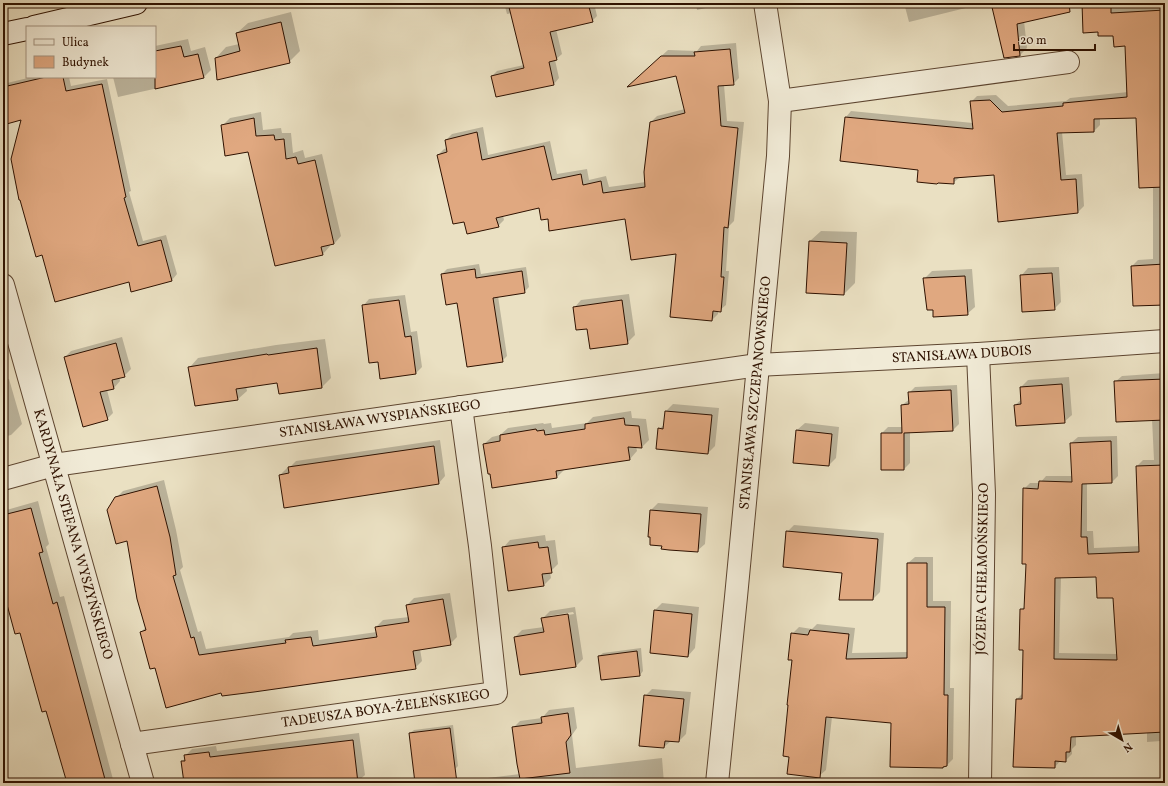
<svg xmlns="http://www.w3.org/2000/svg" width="1168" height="786" font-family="Vollkorn,serif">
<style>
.shadow{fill:#0003;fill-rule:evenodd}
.building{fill:#e0a880;stroke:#2e1100;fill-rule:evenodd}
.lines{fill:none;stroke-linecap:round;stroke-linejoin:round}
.street-casing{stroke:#5d4530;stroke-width:24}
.secondary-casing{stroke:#2e1100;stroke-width:24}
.street{stroke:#f1ebd7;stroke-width:22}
.secondary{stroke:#f1ebd7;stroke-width:22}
.labels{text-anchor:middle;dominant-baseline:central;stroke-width:3.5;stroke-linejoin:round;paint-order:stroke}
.street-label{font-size:14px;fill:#2e1100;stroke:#f1ebd7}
</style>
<rect width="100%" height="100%" fill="#eae0c2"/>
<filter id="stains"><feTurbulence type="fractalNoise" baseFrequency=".005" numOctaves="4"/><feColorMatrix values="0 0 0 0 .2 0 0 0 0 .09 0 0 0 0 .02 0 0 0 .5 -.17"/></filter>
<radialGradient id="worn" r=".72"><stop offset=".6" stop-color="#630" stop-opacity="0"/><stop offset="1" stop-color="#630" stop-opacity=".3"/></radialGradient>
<path class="shadow" d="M504,3h90l3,13 -5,5 -36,8 6,25 -7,6 4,18 -5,6 -62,-8 5,-5 27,-6 -12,-52 -5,1z
M696,3h31l-30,7z
M904,3h82l-77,19z
M992,3h68l-36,18 3,27 -7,7z
M1083,3h34v5l48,-3v299l-33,-38 6,-6 15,-1v-72l-16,-70 -37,1v7l-6,6 -32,1 4,43 16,-1 2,32 -6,6 -83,-38 -36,4 -6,5 -34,-14 -73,-52 5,-6 122,12 -1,-22 5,-5 19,-1 12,11 58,-5 4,-3 58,-6 -2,-47 -12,-10 -15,-4z
M291,12l9,39 -11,11 -73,-4 10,-11 13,-3 -2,-11 11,-10z
M188,39l3,12 14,-4 6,23 -8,8 -85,19 -5,-20h42v-31z
M736,43l3,35 -6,6 -9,1 3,36 17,1 -10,99 -5,5 -3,45h3l-3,34 -6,5h-2v4l-6,6 -35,-67 -51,-35h-78l-8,-11 -37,9 1,4 -6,6 -33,-6 -27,-65 6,-6 3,-1 -1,-8 6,-6 31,-7 5,28 62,-14 7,33 30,-5 2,11 17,-4 3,11 37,-5 5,-60 6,-6 28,-7 -8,-34 -43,6 34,-31 29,1 4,-5z
M32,77h37l2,9 36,-7 24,112 -2,1 14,49 23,-6 11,39 -5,6 -40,11 -2,-10 -107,-163 -20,1v-35z
M261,112l2,18 18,-2 1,5h9l2,20 10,-3 2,8 17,-4 19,82 -7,8 -4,1v1l-7,8 -48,10 -26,-114 -27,-24 8,-8z
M821,231l36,1 -2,51 -11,11 -37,-2 3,-51z
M479,264l2,10 45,-7 3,20 -5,5 -26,4 9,60 -5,5 -44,-59 -16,-28 5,-5z
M1059,267l2,35 -7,7 -33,-33 7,-8z
M972,269l3,38 -8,7 -33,-5 -10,-30 8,-8z
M629,294l6,41 -8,8 -53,-35 7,-8z
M405,295l6,37 6,-1 5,36 -6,6 -38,-12 -15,-55 6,-7z
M122,337l9,32 -7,7 -5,1 1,4 -6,7 -7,2 6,23 -6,6 -42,-62 6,-6z
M325,339l6,39 -9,9 -42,6 -2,-11 -32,4 1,5 -9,8 -48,-32 8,-9 78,-13z
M1165,373v393h-3l-1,-25 -14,1v-10l-71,4v9l-4,4v5l-6,6h-5l-6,7 -38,-68 6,-6 1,-44 -3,-39 4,-4 2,-43 -3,-74 6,-6h10l6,-7h27l-2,-33 7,-6 39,-1 1,40 -6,6 -25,1v48h6l1,17 46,-2 -3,-80 6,-6h11l-2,-41 -37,-37 7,-6zM1097,576l17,21 4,57 -59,-1 2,-76z
M1069,377l3,38 -8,7 -49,-17 7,-6 -1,-12 7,-7z
M9,379l13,45 -11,11 -8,2v-56z
M957,385l2,39 -6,6 -43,2v31l-6,6 -22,-36 6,-6h15l-1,-22 8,-6 -1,-6 6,-6z
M673,404l46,4 -4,38 -7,7 -49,-24 6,-5 1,-13z
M631,411l1,7 14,1 3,21 -7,7 -6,-1 1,5 -7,8 -66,9v2l-7,7 -64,10 -9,-43 8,-7 8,-2 8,-7 35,-5 1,1 7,-1 1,5 35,-5 6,-6z
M805,423l34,4 -3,31 -7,7 -35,-3 3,-32z
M440,440l5,36 -6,7 -159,-8 7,-7h2l7,-7z
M164,480l12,50 7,37 -3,3 18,62 3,-1 5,18 83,-12 4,-4 25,-3 1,10 58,-8 -1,-5 7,-7 26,-3 -2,-12 7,-7 36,-5 7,44 -7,7 -30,5 2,12 -7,7 -193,23 -66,-24 -15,-35 5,-5 -18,-87 -12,-42 7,-7z
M38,501l11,43 -3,3 14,50 4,-1 50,187h-46l-65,-215v-57z
M658,503l50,4 -3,37 -8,7 -46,-41z
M794,525l90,8 -4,59 -7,7 -30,-27 -56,-40z
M545,535l1,6 9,-1 3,24 -8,8 1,6 -7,7 -41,-37 7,-8z
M915,557h18v44h18l-1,87h4l-1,71 -6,6 -55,-43 -60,-5 -6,53 -7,6 -29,-19 3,-97 -1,-26 7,-7 13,2 5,-5 38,4 -3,25 56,-1v-89z
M662,603l37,4 -4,41 -7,8 -33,-46z
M575,607l8,52 -7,7 -61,-29 7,-7 22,-3 -1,-9 7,-7zM573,612l1,2 -25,4v-2z
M641,648l2,23 -3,4 -38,4 -3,-23 4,-3z
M652,689l39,3 -5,42 -7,7h-8l-7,6 -19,-51z
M574,707l3,21 -5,7 4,33 86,-10 2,25h-211l2,-1 65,-8 -7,-46 7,-7 22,-3 7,-8z
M453,725l5,41 -3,3 -45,-36 4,-3z
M359,733l6,42 -9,8h-171l-3,-22 4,-3 -1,-2 7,-7 24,-3 1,5z"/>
<path class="building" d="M508,3h80l5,19 -43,10 7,28 -8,2 5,23 -58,12 -5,-21 33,-8z
M991,3h78l1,9 -53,12 3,32 -16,2z
M1082,3h29v10l54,-3v177l-26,1 -3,-70 -42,1v13l-37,1 4,47 15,-1 2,34 -80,9 -4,-47 -40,3v6l-16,-1 -1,1 -20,-2 1,-12 -78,-9 5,-44 128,12 -3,-28 20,-1 12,12 61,-6v-3l64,-6 -2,-51 -11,1 -1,-11h-15v-4l-15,1z
M281,22l9,41 -73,17 -2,-22 25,-7 -4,-18z
M181,46l3,11 14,-3 6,24 -49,11v-38z
M730,49l4,36 -16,1 3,40 17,2 -10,100 -4,-1 -3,50h3l-3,35 -8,-1 -1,10 -42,-4 6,-63 -45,6 -6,-41 -76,12 -1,-12 -7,1 -2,-12 -43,10 3,9 -32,7 -3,-12 -11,2 -16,-69 10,-3 -2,-12 32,-8 5,28 62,-14 8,34 29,-6 2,11 18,-4 2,12 42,-6 -1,-15 6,-50 35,-9 -9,-37 -49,11 34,-31h34l-1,-4z
M46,77h17l3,14 36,-7 24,113 -2,1 14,48 23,-6 11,41 -41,11 -2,-10 -74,20 -13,-47 -6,2 -16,-57h-1l-8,-41 10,-39 -18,5v-38z
M254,118l2,18 18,-1 1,5 9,-1 2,20 10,-2 2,7 17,-4 19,84 -13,3 2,8 -48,11 -27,-114 -23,4 -4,-31z
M809,241l38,2 -3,52 -38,-2z
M1165,264v41l-32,1 -2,-40z
M475,269l1,9 46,-7 3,22 -32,5 10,64 -36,5 -10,-64 -11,2 -5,-31z
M1052,273l3,37 -33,2 -2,-37z
M965,276l3,39 -35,2v-7h-6l-4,-32z
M399,300l6,37 6,-1 5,38 -36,5 -2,-17 -9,1 -7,-58z
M622,300l6,44 -38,5 -3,-20 -11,1 -3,-23z
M116,343l9,34 -13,3 2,9 -14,3 8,28 -25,7 -19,-70z
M317,348l5,40 -43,6 -2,-11 -41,6 2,11 -43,6 -7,-39 79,-13 1,1z
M1165,379v41l-49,2 -2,-41z
M1062,384l3,39 -49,3 -2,-21 7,-1 -1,-17z
M951,390l2,41 -49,2v37h-23v-37h21l-1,-28 8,-1 -1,-12z
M665,411l47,4 -4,39 -52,-5 2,-21 5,1z
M624,418l1,7 14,1 3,22 -14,-1 2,13 -74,11 1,7 -65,10 -2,-14h-2l-5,-30 17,-3v-6l36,-6 1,2 7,-1 1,5 40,-6v-5z
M796,430l36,4 -3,32 -36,-3z
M1111,441l1,42 -30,1 -1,53h6l1,17 51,-2 -3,-86 29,-1v267l-94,5 -1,15h-4v10l-11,-1v7l-42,-1 3,-68h6l1,-49h-4l1,-41h4l2,-45h-4l1,-76 15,1 1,-8 33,1 -2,-39zM1096,577l1,21h16l4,62 -63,-1 1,-81z
M434,446l5,38 -155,24 -5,-33 10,-2 -1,-6z
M157,486l13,51 6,38 -3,1 18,62 3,-1 5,18 87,-12 -1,-3 26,-3 2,9 64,-9 -2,-10 34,-5 -3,-17 37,-6 8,46 -38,6 3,18 -162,23 -32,4 -1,-3 -55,15 -11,-40 -5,1 -10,-37 6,-2 -9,-31 -10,-58 -11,3 -9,-34 8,-13z
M31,508l12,44 -4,1 14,51 4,-2 49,181h-39l-21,-72 -4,1 -22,-79 -5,1 -12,-44v-75z
M650,510l51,4 -3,38 -29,-2 -8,-1 1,-3 -12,-1v-8h-2z
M786,531l92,8 -5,61h-34l3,-27 -59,-6z
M538,542l1,6 9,-1 4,26 -10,1 2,12 -36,5 -6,-44z
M907,563h20v44h18l-1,88h4l-1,71 -4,1v1l-53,-1 1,-44 -65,-6 -6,61 -33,-4 2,-17 -6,-1 5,-51h-1l5,-45h-4l3,-27 17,2 2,-5 39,4 -3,25 61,-1z
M654,610l38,4 -4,43 -38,-4z
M568,614l8,53 -56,8 -6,-38 30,-5 -3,-14z
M637,651l3,25 -39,4 -3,-24z
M644,695l40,4 -5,43 -14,-1 -1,7 -25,-2z
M568,713l3,22 -5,7 4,31 -50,6 -3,-15 -5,-37 30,-4 -1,-6z
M450,728l7,55h-42l-6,-50z
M353,740l5,43h-174l-3,-22h4l-1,-6 25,-3 1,5z"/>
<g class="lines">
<defs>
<g id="street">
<path d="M780,101l288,-39"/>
<path id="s1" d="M3,285l140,498"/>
<path d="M978,354l6,140 -4,289"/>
<path id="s2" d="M3,479l51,-14 704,-100 220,-11 187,-13"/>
<path id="s3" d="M132,744l364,-51 -16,-147 -19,-139"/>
<path id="s4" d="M717,783l19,-186 42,-441 2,-55 -15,-98"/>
</g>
<path id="secondary" d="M34,27l102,-24
M3,34l24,-5"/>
</defs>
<use href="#street" class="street-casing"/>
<use href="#secondary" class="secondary-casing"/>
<use href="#street" class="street"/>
<use href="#secondary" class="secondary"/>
</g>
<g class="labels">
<g class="street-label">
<text stroke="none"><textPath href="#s2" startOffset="968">STANISŁAWA DUBOIS</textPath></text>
<text stroke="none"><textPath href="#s4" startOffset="392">STANISŁAWA SZCZEPANOWSKIEGO</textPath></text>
<text stroke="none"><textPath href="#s2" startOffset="382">STANISŁAWA WYSPIAŃSKIEGO</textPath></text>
<text stroke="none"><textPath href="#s1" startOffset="259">KARDYNAŁA STEFANA WYSZYŃSKIEGO</textPath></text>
<text transform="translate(983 569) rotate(-89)">JÓZEFA CHEŁMOŃSKIEGO</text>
<text stroke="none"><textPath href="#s3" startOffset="256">TADEUSZA BOYA-ŻELEŃSKIEGO</textPath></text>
</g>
</g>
<rect width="1168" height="786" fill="none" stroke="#eae0c2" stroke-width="16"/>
<rect x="4" y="4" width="1160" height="778" fill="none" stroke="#2e1100" stroke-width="2"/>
<rect x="8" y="8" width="1152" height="770" fill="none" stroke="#2e1100"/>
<rect x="26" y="26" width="130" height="52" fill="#f1ebd7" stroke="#a39481"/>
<rect x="34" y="39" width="20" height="6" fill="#f1ebd7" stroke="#a39481"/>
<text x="62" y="46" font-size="12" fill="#2e1100">Ulica</text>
<rect x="34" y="56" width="20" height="12" fill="#e0a880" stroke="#a39481"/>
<text x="62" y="66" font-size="12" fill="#2e1100">Budynek</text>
<g transform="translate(1122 740) rotate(142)" stroke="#f1ebd7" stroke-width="3" paint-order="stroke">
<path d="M0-3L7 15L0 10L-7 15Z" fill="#2e1100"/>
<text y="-6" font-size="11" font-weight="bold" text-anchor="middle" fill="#2e1100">N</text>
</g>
<path d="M1014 44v6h81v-6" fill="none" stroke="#2e1100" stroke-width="2"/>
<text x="1020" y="44" font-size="12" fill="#2e1100" stroke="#f1ebd7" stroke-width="3" paint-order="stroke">20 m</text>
<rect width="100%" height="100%" filter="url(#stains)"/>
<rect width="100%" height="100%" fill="url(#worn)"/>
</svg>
